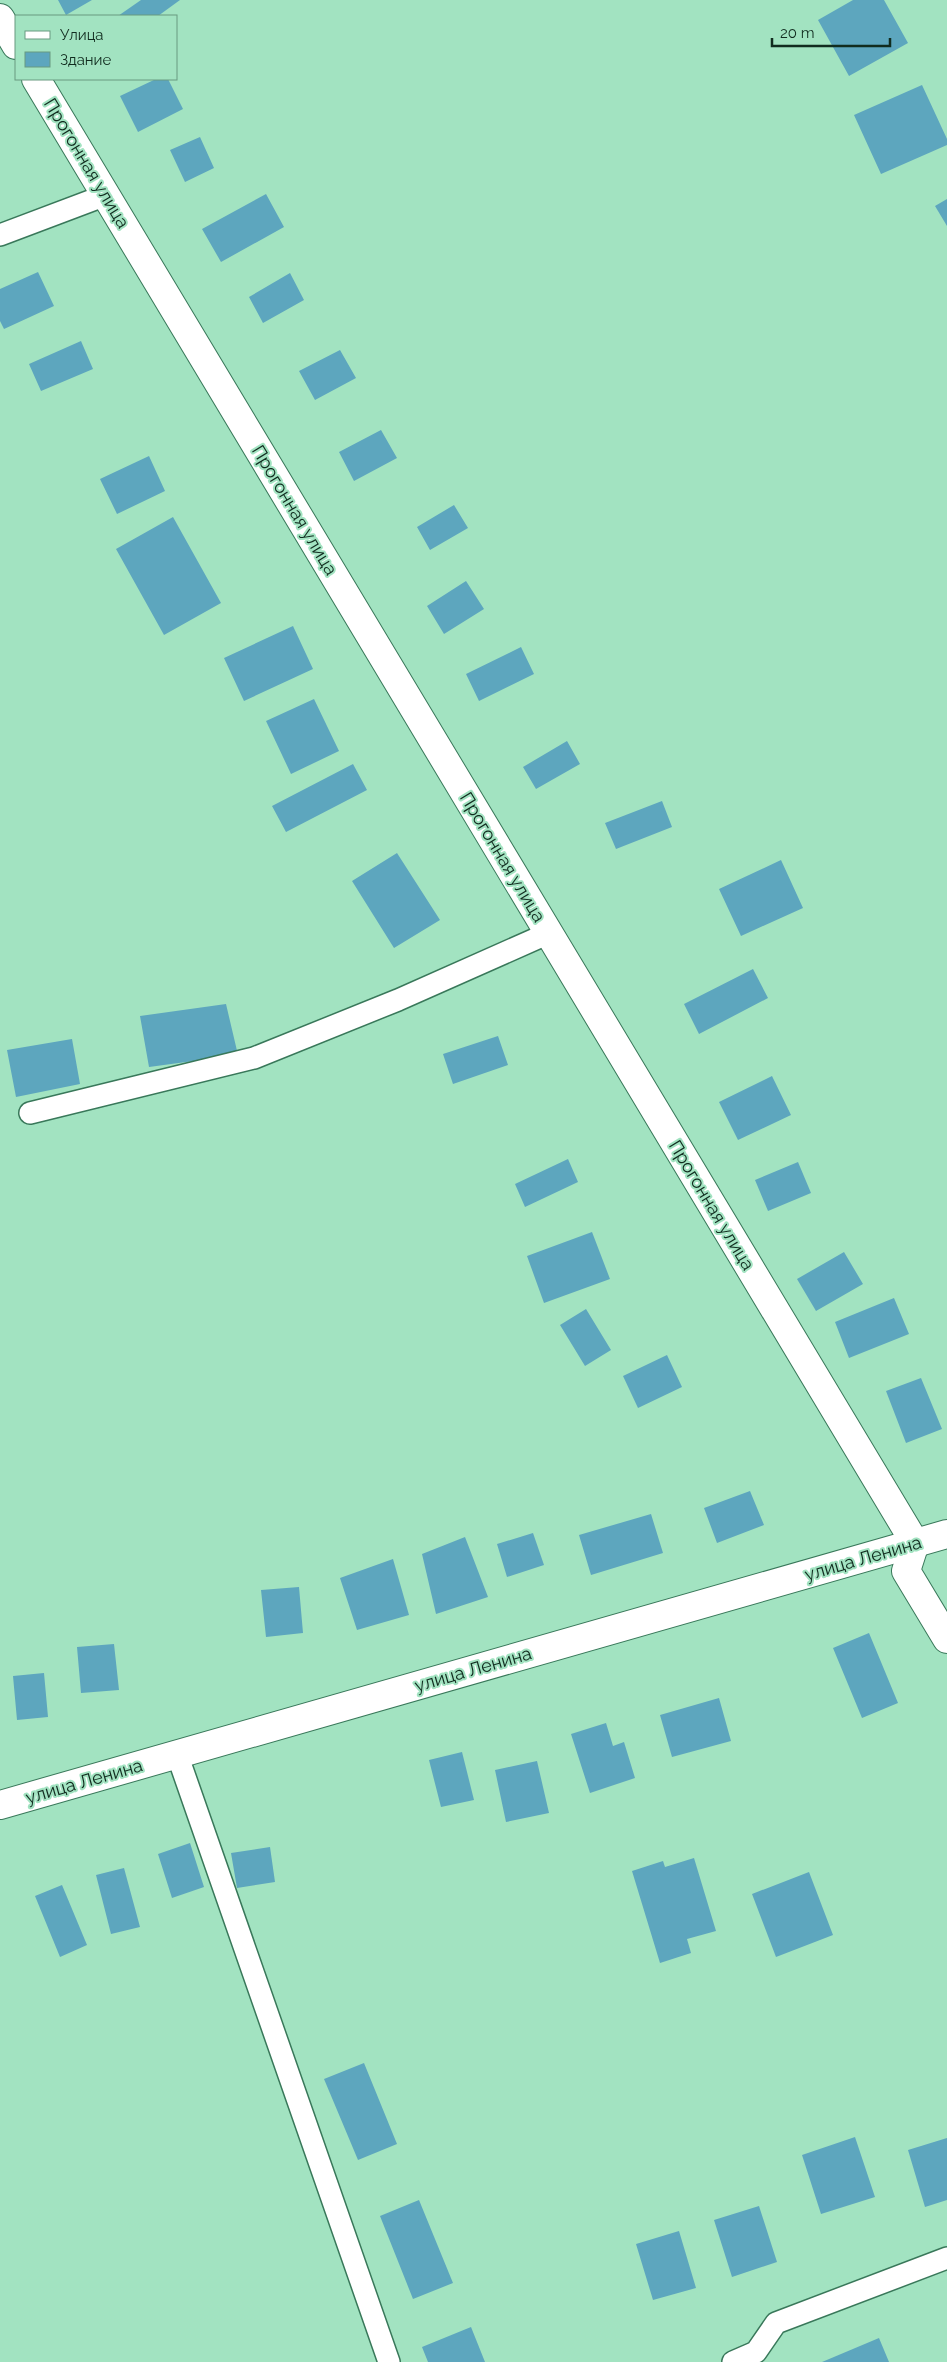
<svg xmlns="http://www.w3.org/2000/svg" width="947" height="2362" font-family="Raleway,sans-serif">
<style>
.building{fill:#5da6be}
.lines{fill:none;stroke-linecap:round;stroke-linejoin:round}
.service-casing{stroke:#39785a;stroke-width:24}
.minor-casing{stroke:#39785a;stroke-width:30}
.tertiary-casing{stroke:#39785a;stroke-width:30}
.service{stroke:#fff;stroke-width:21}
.minor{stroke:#fff;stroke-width:28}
.tertiary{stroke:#fff;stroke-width:28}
.labels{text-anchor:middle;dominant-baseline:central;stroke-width:4;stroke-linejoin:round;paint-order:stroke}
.street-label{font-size:18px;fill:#112c1f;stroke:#a2e3c1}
</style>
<rect width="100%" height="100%" fill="#a2e3c1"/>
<path class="building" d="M58,0h34l-26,15z
M141,0h39l-22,16h-40z
M853,0h31l24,43 -59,33 -31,-56z
M156,79h12l15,30 -45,23 -18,-36z
M922,85l25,54v6l-66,29 -27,-59z
M200,137l14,31 -29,14 -15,-32z
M266,194l18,33 -63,35 -19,-33z
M947,199v27l-12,-20z
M38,272l16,34 -50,23 -4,-8v-32z
M290,273l14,27 -41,23 -14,-26z
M81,341l12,28 -52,22 -12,-27z
M340,350l16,28 -41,22 -16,-29z
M381,430l16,28 -43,23 -15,-29z
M149,456l16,35 -48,23 -17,-35z
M454,505l14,23 -38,22 -13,-23z
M173,517l48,86 -57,32 -48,-86z
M466,581l18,28 -40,25 -17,-28z
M293,626l20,43 -69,32 -20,-43z
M521,647l13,27 -55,27 -13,-27z
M314,699l25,52 -48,23 -25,-53z
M567,741l13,23 -44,25 -13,-22z
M353,764l14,26 -81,42 -14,-26z
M662,801l10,26 -56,22 -11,-26z
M397,853l43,67 -46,28 -42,-67z
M781,860l22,48 -62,28 -22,-47z
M753,969l15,29 -69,36 -15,-30z
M226,1004l12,51 -89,12 -9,-51z
M498,1036l10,29 -55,19 -10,-30z
M72,1039l8,45 -64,13 -9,-47z
M772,1076l19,39 -53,25 -19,-38z
M568,1159l10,23 -53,25 -10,-23z
M798,1162l13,31 -43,18 -13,-31z
M592,1232l18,47 -66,24 -17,-47z
M844,1252l19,32 -47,27 -19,-32z
M894,1298l15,36 -60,24 -14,-36z
M586,1309l25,41 -26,16 -25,-41z
M667,1355l15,32 -44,21 -15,-32z
M921,1378l21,51 -36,14 -20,-52z
M750,1491l14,34 -47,18 -13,-35z
M651,1514l12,39 -72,22 -12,-40z
M533,1533l11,32 -37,12 -10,-33z
M465,1537l23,60 -52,17 -14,-60z
M393,1559l16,56 -52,15 -17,-52z
M299,1587l4,46 -37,4 -5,-47z
M869,1633l29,70 -36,15 -29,-70z
M114,1644l5,46 -38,3 -4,-46z
M44,1673l4,44 -31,3 -4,-44z
M719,1698l12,43 -59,16 -12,-42z
M606,1723l7,23 11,-4 11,36 -45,15 -19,-59z
M462,1752l12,48 -33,7 -12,-47z
M537,1761l12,52 -43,9 -11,-52z
M190,1843l14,44 -32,11 -14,-44z
M270,1847l5,35 -38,6 -6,-35z
M694,1858l22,73 -29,8 4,14 -31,10 -28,-92 31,-10 2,6z
M124,1868l16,59 -29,7 -15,-59z
M809,1872l24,63 -57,22 -24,-63z
M62,1885l25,60 -27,12 -25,-61z
M364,2063l33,81 -39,16 -34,-81z
M855,2137l20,60 -54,17 -19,-59z
M947,2138v62l-22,7 -17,-57z
M419,2200l34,83 -40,16 -33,-83z
M759,2206l18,56 -45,15 -18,-57z
M679,2231l17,57 -43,12 -17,-56z
M471,2327l14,35h-57l-6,-15z
M879,2338l10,24h-67z"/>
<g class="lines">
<defs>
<path id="service" d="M0,235l106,-40
M30,1113l224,-55 144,-58 151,-67
M177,1754l212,608
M733,2362l23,-10 20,-29 171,-65"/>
<path id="minor" d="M0,18l16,27
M36,79l879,1464 -9,28 41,68"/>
<path id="tertiary" d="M0,1805l947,-271"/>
</defs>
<use href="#service" class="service-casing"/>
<use href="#minor" class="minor-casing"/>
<use href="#tertiary" class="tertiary-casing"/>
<use href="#service" class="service"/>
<use href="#minor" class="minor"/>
<use href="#tertiary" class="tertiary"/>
</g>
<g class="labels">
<g class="street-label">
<text transform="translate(87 163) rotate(59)">Прогонная улица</text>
<text transform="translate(295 510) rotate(59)">Прогонная улица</text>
<text transform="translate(503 857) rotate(59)">Прогонная улица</text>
<text transform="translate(712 1205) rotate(59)">Прогонная улица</text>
<text transform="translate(863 1558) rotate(-16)">улица Ленина</text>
<text transform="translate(473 1669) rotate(-16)">улица Ленина</text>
<text transform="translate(84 1781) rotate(-16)">улица Ленина</text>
</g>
</g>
<rect x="15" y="15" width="162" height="65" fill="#a2e3c1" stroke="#689a80"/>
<rect x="25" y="31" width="25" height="8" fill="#ffffff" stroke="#689a80"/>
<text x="60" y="40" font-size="15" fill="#112c1f">Улица</text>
<rect x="25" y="52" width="25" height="15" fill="#5da6be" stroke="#689a80"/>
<text x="60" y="65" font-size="15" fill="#112c1f">Здание</text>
<path d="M772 38v8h118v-8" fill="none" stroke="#112c1f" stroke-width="2.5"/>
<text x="780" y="38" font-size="15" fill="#112c1f" stroke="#a2e3c1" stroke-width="4" paint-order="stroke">20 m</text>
</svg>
